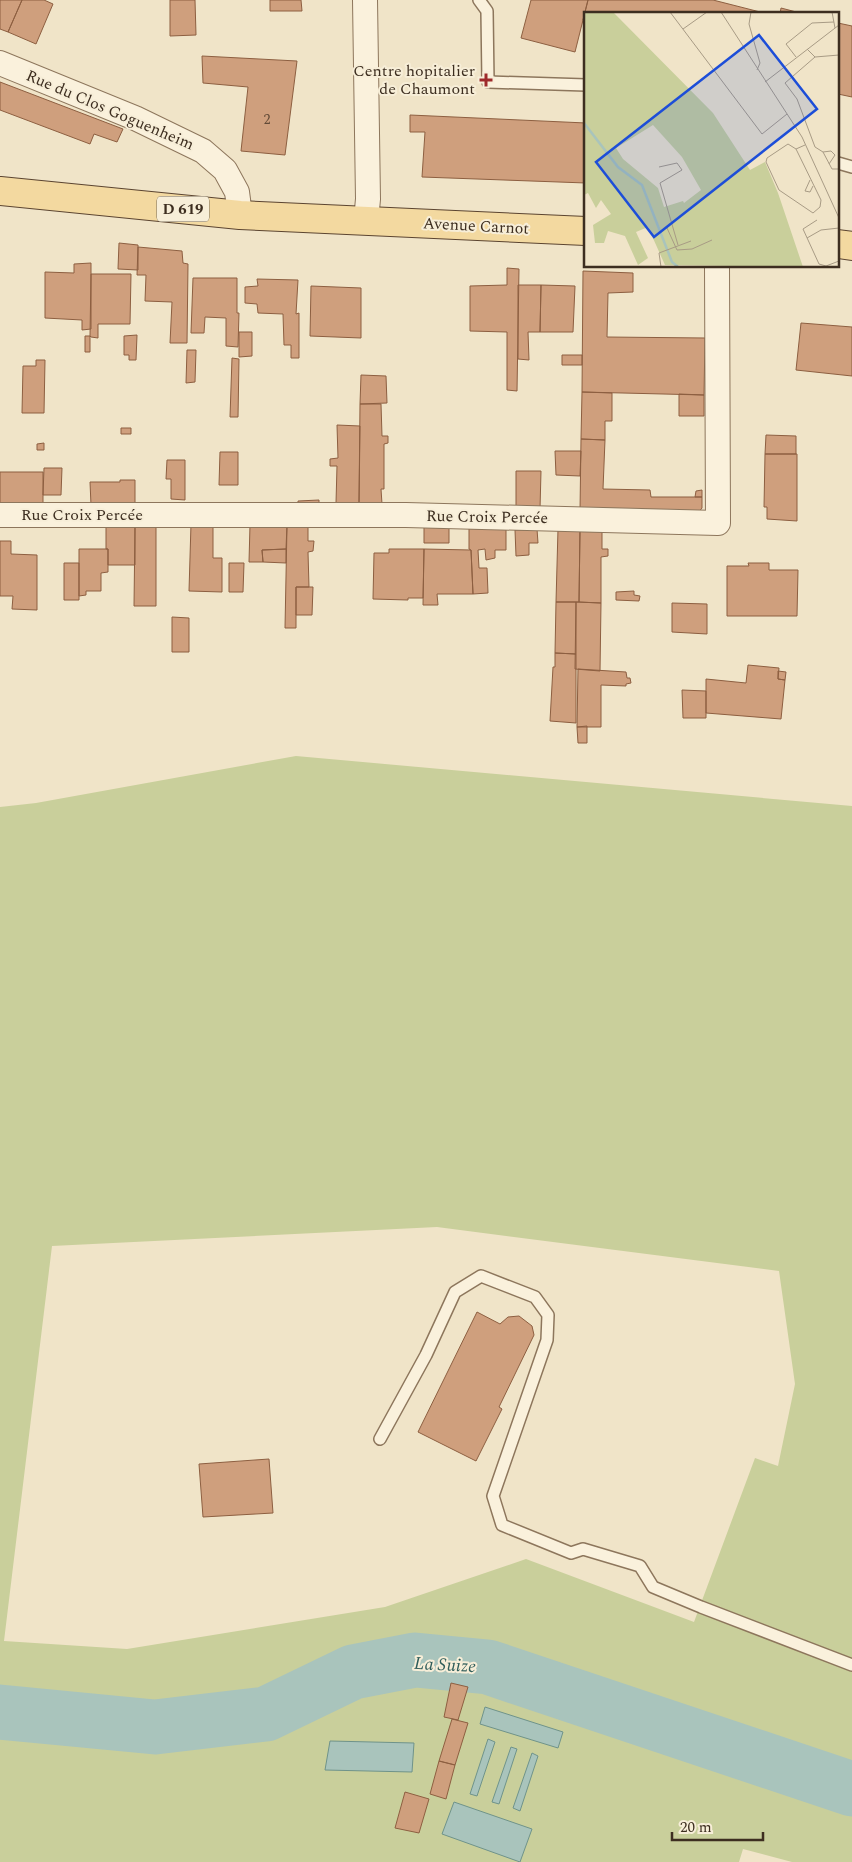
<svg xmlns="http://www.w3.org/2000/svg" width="852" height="1862" font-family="Spectral,serif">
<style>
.green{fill:#c9cf9b;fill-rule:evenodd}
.water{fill:#a9c4bc;stroke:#6f938a}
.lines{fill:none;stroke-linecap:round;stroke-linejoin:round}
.river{stroke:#a9c4bc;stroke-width:55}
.building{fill:#cf9f7d;stroke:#8d5f41}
.lane-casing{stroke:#8d765c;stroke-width:14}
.street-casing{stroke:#8d765c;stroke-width:26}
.primary-casing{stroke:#5b4430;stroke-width:30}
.lane{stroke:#faf1dc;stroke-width:11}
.street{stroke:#faf1dc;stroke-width:24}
.primary{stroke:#f3d9a0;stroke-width:28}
.poi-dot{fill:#9e2a2b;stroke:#f7eed8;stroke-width:2}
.labels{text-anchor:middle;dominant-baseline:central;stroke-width:4;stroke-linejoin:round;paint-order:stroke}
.number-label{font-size:14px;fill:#624a37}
.shield{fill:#f7eed8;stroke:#756857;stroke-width:1}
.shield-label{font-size:15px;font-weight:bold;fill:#3d2e20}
.poi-label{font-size:16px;fill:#3d2e20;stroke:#f7eed8;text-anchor:end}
.street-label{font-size:16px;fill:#3d2e20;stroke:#f7eed8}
.water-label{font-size:18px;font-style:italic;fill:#2f5d5a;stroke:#f7eed8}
.inset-river{fill:none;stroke:#a9c4bc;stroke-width:2.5}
.inset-road{fill:none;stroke:#a89b85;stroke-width:1}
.view{fill:#1d4ed8;fill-opacity:0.15;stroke:#1d4ed8;stroke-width:2.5}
.inset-edge{fill:none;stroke:#3d2e20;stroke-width:2.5}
</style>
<rect width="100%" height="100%" fill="#f0e4c8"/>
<path class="green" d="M296,756l556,50v1056h-60l-49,-13 -4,13h-739v-1055l36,-4zM437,1227l342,44 16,113 -17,82 -23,-8 -61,164 -168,-63 -141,48 -258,42 -123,-8 48,-395z"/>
<path class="water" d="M485,1707l78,25 -5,16 -78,-24z
M488,1739l7,3 -18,54 -7,-2z
M330,1741l84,2 -2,29 -87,-2z
M511,1747l6,2 -18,55 -7,-2z
M532,1753l6,3 -18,55 -7,-3z
M454,1802l78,27 -12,33 -78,-28z"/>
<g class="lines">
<path class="river" d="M0,1712l155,15 111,-13 87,-42 62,-12 73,7 364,122"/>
</g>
<path class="building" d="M0,0h22l-14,32 -8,-3z
M22,0h22l9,4 -17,40 -28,-12z
M170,0h25l1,35 -26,1z
M270,0h31l1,11h-32z
M531,0h57l-13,52 -54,-14z
M588,0h125l55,14h-182v7l-3,-1z
M781,8l23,6h-24z
M838,23l14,3v71l-14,-3z
M202,56l95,5 -12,94 -44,-4 7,-64 -45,-4z
M0,82l123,47 -6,13 -23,-8 -4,10 -90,-34z
M410,115l176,8v60l-164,-6 3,-45h-15z
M119,243l19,2v25l-20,-1z
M138,247l44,4 1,12 5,1 -1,79h-17l2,-41 -27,-1 1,-26h-9z
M91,263v66l-9,1v-10l-37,-2v-46l29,1v-9z
M507,268l12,1 -2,122 -10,-1v-58l-37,-1v-45l37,-1z
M583,271l50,2v19l-25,1 -1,44 98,1 -1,57 -122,-3z
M91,274h40l-1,50h-32v14l-7,-1 -1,-1z
M193,278h44v35h2l-1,34 -12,-1v-28l-21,-1 -1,16h-13z
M257,279l41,1 -2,34 3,-1v45h-8v-13h-7l-1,-31 -25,-1 -1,-9 -12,-1v-16l13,-1z
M518,285h23l-1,47h-12l1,28 -11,-1z
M541,285l34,1 -2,46h-33z
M311,286l50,2v50l-51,-2z
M801,323l51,4v49l-56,-6z
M239,332h13v24l-13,1z
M137,335l-1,25h-7v-5h-5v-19z
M85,336h5v16h-5z
M187,350h9l-1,32 -9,1z
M562,355h20v10h-20z
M232,358l7,1 -1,58h-8z
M36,360h9l-1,53h-22l1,-47h13z
M361,375l25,1 1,27 -27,1z
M582,392l30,1v28h-7v19l-24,-1z
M679,394l25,1v21h-25z
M360,404h21l1,32h6v7l-4,1v45h-3l1,15 -23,-1z
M337,425l23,1 -1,77h-23l1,-37h-7v-7l8,-1z
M121,428h10v6h-10z
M766,435l30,1v18h-31z
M581,439l24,1 -2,49 47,1 1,7h51v11l-4,5 -118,-2z
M44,443v7h-7v-6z
M555,451h26l-1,25 -24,-1z
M220,452h18v33h-19z
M765,454h32v67l-30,-2v-12h-3z
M167,460h18v40l-14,-1v-20h-5z
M44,468h18l-1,27h-18z
M516,471h25l-1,38 -24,1z
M0,472h43v33l-43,-1z
M120,480h15v25h-44l-1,-23h30z
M702,490v7h-7l1,-6z
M319,500v8h-21v-7z
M106,523l29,1v41h-27v-16h-2z
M135,524h21v82h-22z
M191,524h22v34h9v34l-33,-1z
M250,525h37l-1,24 -24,1 1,12h-14z
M287,525l21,1v15h6l-1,10 -5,1 1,35h-13v41h-11z
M424,527l25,1v15h-25z
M469,528l37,1v21h-11v8l-9,2 -1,-11 -7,1 1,18h8l1,25 -15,1 -2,-44 -2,-1z
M537,529l1,14h-9v12l-13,1 -1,-26z
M558,529h22l-1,73h-23z
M580,529l22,1v19h6v7l-7,1v46l-22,-1z
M0,541h11v13l26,1v55l-25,-1 1,-13h-13z
M79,549h29v23l-7,1v18h-15v4l-7,1z
M286,549v14l-23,-1 -1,-12z
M389,549h35l-1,49h-15v2l-35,-1 1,-46h15z
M424,549l47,1 2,44h-36l1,11h-15z
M64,563h15v37h-15z
M229,563h15l-1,29h-14z
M748,563h21v7h29l-1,46h-70v-50h22z
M296,587h17l-1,28h-16z
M634,591v4l6,1 -1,5 -23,-1v-8z
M556,602h20v52l-21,-1z
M576,602l25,1 -1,68 -25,-2z
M672,603l35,1v30l-35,-2z
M172,617l17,1v34h-17z
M555,653l21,1v69l-26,-2 3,-54h2z
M748,665l31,3 -1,11 7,1 -4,39 -75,-6v-34l40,4z
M578,669l48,3 1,6h3l1,5 -5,1v2l-25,-1v42h-24z
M778,671l8,1 -1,8 -7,-1z
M682,690l24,1v27h-23z
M587,726v17h-9l-1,-16z
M477,1312l23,12 8,-7 11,-1 13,10 2,9 -35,72 3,2 -26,52 -58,-29z
M269,1459l4,54 -70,4 -4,-53z
M451,1683l17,4 -10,33 -14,-3z
M452,1719l16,4 -13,42 -16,-4z
M439,1761l16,4 -9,34 -16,-5z
M405,1792l24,7 -10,34 -24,-5z"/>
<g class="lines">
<defs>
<path id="lane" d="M479,0l8,11 1,71 98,3
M838,163l14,4
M380,1439l46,-84 29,-63 26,-16 54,21 13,18 -1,25 -54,156 9,29 69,28 12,-4 57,17 13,21 48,20 151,58"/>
<path id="street" d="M365,0l3,199 -2,22
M0,63l135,55 68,33 22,19 12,22 3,23
M0,515h406l312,8 -1,-257"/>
<path id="primary" d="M0,191l240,24 346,16
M838,244l14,2"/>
</defs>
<use href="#lane" class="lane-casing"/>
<use href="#street" class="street-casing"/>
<use href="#primary" class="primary-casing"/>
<use href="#lane" class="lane"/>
<use href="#street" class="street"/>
<use href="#primary" class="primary"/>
</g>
<path class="poi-dot" d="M483.5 72.5h5v5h5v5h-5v5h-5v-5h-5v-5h5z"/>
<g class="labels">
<g class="number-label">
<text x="267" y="119">2</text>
</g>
<rect class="shield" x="157" y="196.5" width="52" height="25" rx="4"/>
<g class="shield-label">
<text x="183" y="209">D 619</text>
</g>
<g class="poi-label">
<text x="475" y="71">Centre hopitalier<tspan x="475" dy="18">de Chaumont</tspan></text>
</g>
<g class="street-label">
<text transform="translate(110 110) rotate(23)">Rue du Clos Goguenheim</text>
<text transform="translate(476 226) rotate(3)">Avenue Carnot</text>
<text x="82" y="515">Rue Croix Percée</text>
<text transform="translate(487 517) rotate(1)">Rue Croix Percée</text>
</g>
<g class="water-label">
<text transform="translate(445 1665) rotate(3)">La Suize</text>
</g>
</g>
<g transform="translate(584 12)">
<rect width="255" height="255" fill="#f0e4c8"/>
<path d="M0,0h29l100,101 37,57 15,-8 13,31 25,74 -138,-2 -17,-38 -12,5 12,26 -10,7 -13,-29 -17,-5 -4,12h-9l-2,-18 18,-11 -10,-14 -5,8 -8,-15 -4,2zM69,113l29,32 19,33 -17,13 -1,-2 -19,6 -6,-19 -35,-29 -7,-11z" fill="#c9cf9b" fill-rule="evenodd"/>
<path class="inset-river" d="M0,111l34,44 24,18 30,77 6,5"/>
<path class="inset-road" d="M86,0l92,122 25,-20M137,0l81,125 37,81M167,0l-2,12 11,39 -3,7M248,0l3,16M99,17l24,-17M223,37l8,8 24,-2M212,45l-10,-13 26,-21 22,-1M231,45l-30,26 12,16 18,48 8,5 9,17h7M181,70l74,-57M212,137l-8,-5 -21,14 -1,4 13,28 34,23 7,-6 1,-7 -25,-51 9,-4M239,140l8,-1 4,4 -6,9M75,155l18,-4 5,7 -22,13 18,62M226,168l-5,11 5,1 3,-6M233,208l-14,9 16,35 7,2 13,-5M83,216l10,22 15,-1 20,-9M223,226l14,-8 18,-2M77,255l-2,-14 32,-12"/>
<path class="view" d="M175,23l58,74 -163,128 -58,-75z"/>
<rect width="255" height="255" class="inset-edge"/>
</g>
<path d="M672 1832v8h91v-8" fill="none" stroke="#3d2e20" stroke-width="2.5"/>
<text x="680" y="1832" font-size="15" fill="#3d2e20" stroke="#f7eed8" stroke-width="4" paint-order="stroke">20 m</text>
</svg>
